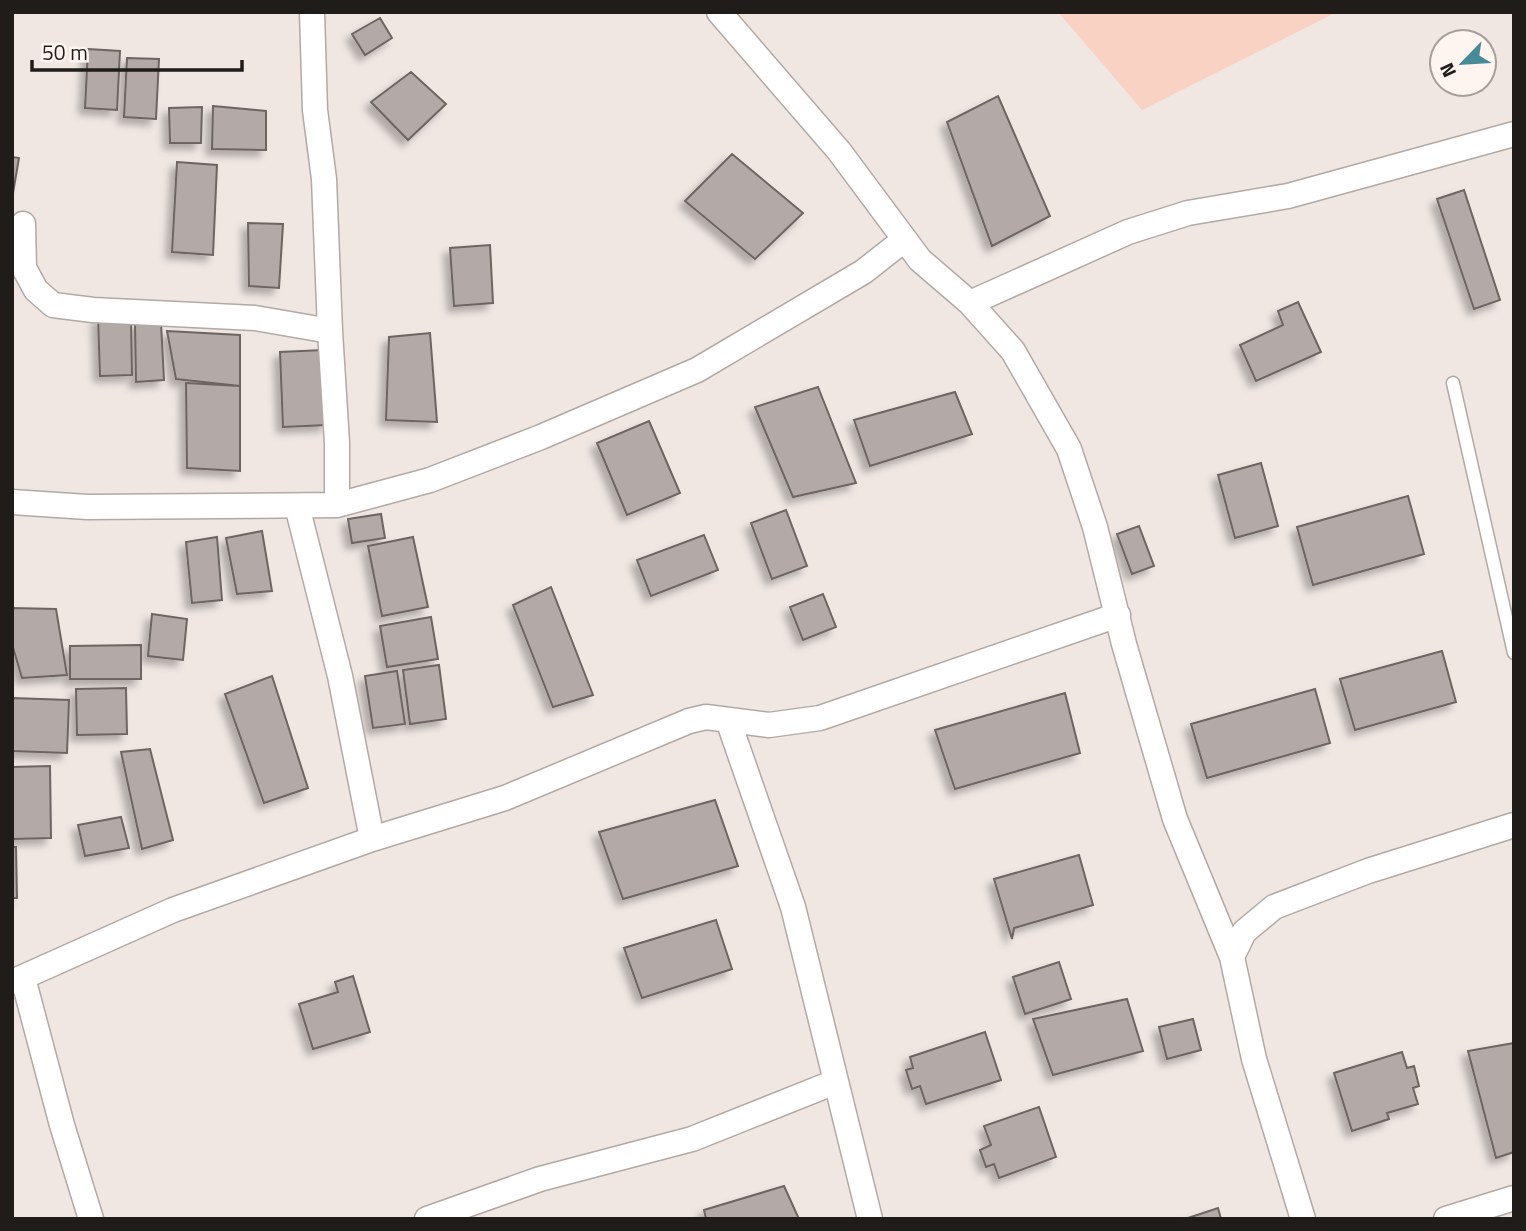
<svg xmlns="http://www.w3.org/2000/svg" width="1526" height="1231" font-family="'Titillium Web',sans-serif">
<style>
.green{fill:#fad2c3}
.building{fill:#b3a9a6;stroke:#6e6562;stroke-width:2;filter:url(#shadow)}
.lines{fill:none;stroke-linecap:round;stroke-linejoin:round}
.lane-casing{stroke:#b2a9a5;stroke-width:15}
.street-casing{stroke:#b2a9a5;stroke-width:27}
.lane{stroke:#fff;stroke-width:12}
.street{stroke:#fff;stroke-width:24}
</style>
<defs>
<filter id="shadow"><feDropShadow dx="-6" dy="6" stdDeviation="3.5" flood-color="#0004"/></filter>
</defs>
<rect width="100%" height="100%" fill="#f0e7e3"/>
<path class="green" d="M1058,12h279l-195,98z"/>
<path class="building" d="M380,18l12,20 -27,17 -13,-21z
M88,49l32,2 -3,59 -32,-2z
M127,58l32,1 -3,60 -32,-2z
M411,72l35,32 -38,36 -37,-38z
M998,96l52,120 -58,30 -45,-124z
M213,106l53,5v39l-54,-1z
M202,107l-1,36h-31l-1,-35z
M732,154l71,59 -48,46 -70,-58z
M12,157l7,1 -6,35h-1z
M177,162l40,3 -4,90 -41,-3z
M1464,190l36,110 -26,9 -37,-110z
M248,223l35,1 -4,64 -30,-2z
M490,245l3,58 -39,3 -4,-58z
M1298,302l23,50 -65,29 -16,-36 43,-20 -5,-14z
M98,317l33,4 1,54 -32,1z
M135,323h26l3,57 -28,2z
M167,331l73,4v51l-64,-7z
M430,333l7,89 -51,-2 3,-83z
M323,350l4,75 -44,2 -3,-75z
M186,383l54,3v85l-53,-3z
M818,387l38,96 -63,14 -38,-90z
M955,392l17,42 -102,32 -16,-46z
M649,421l31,72 -53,22 -30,-72z
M1261,463l17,63 -43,12 -17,-63z
M1408,496l16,58 -111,31 -16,-58z
M786,510l21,56 -35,13 -21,-56z
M381,514l4,24 -33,5 -4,-24z
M1139,526l15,40 -22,8 -15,-40z
M262,531l10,60 -35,3 -11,-56z
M704,535l14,35 -67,26 -14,-36z
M217,537l5,63 -30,3 -6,-61z
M413,537l15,70 -46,9 -14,-70z
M551,587l42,108 -40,12 -40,-102z
M823,594l13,33 -33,13 -13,-33z
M12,608l44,1 11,66 -45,3 -10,-34z
M152,614l35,5 -4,41 -35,-4z
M431,617l7,42 -51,8 -7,-41z
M141,645v34h-71v-33z
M1442,651l14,51 -101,28 -15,-51z
M439,665l7,54 -36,5 -7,-54z
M397,671l8,53 -32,4 -8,-52z
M272,676l36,112 -44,15 -39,-109z
M126,688l1,46 -50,1 -1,-46z
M1315,689l15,54 -123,35 -16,-54z
M1065,693l15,60 -125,36 -20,-59z
M12,698l57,2 -2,53 -55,-2z
M150,749l23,91 -31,9 -21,-97z
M50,766l1,72 -39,1v-72z
M715,800l23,66 -115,33 -24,-67z
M121,817l8,31 -44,8 -7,-31z
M12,847h4l1,51h-5z
M1079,855l14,50 -79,23 -2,11 -18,-60z
M716,920l16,49 -90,29 -18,-50z
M1059,962l12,37 -46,15 -12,-37z
M353,976l17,56 -57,17 -14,-45 39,-12 -3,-10z
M1127,999l16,52 -90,24 -20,-56z
M1193,1019l8,31 -34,9 -8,-32z
M985,1032l16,48 -75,24 -6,-18 -8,3 -6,-19 7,-2 -3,-11z
M1514,1043v109l-18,6 -28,-107z
M1402,1052l5,16 7,-2 5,20 -6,2 5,16 -31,9 2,6 -37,12 -18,-58z
M1039,1107l17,50 -57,21 -5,-14 -8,3 -6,-17 11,-5 -7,-19z
M784,1186l15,33h-93l-2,-9z
M1218,1208l3,11h-36z"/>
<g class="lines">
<defs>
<path id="lane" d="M1453,383l61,270"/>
<path id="street" d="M312,12l3,98 9,69 6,152
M719,12l120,139 81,109 50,43 43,48 56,98 26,78 29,117 51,175 57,138 22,102 49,160
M23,224l1,44 12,22 17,15 40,5 162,8 75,13 7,112v62
M970,303l158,-71 60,-19 100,-17 226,-62
M12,502l75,5 250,-2 93,-25 111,-43 156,-67 166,-98 41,-32
M297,506l43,170 32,163
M728,720l65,187 77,312
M1232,957l12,-25 30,-25 94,-36 146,-46
M23,978l39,147 29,94
M12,982l161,-72 199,-71 133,-41 184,-77 17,-4 63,8 51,-7 298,-103
M427,1219l113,-40 152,-40 143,-57
M1446,1219l68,-21"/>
</defs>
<use href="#lane" class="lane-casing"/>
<use href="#street" class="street-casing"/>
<use href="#lane" class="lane"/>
<use href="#street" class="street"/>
</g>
<rect width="1526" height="1231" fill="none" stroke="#1f1c1a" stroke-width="28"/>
<g transform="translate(1463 63) rotate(245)"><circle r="33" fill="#fef4f0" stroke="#a59e9a" stroke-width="2"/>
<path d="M0-5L12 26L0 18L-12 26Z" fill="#478b99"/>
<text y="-10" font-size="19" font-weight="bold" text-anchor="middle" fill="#1f1c1a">N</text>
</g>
<path d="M32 60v10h210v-10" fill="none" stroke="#1f1c1a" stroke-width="3.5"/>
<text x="42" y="60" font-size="21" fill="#1f1c1a" stroke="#fef4f0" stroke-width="5" paint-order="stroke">50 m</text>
</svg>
